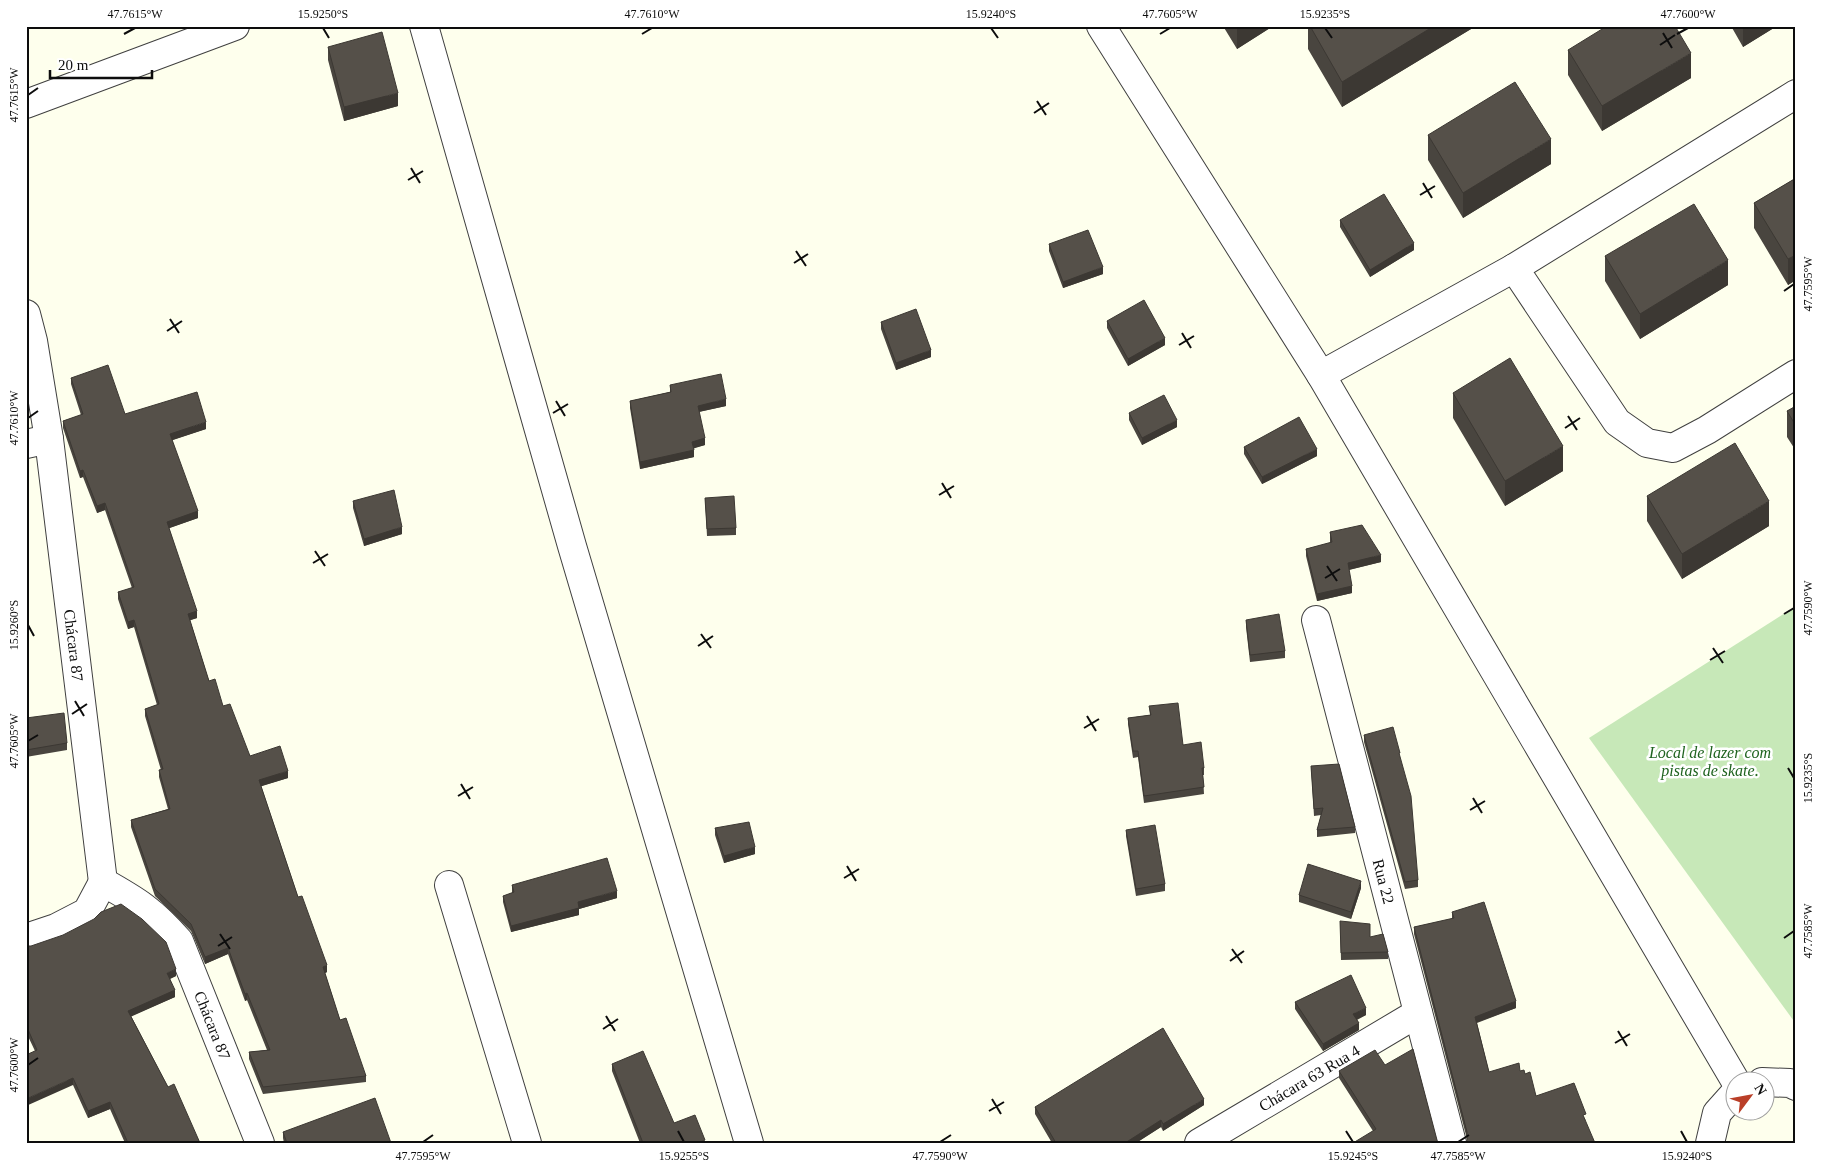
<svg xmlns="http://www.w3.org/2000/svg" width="1822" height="1169" font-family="Georgia,serif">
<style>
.green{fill:#c7e8b8}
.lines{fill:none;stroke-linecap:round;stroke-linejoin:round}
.minor-casing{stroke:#404040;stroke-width:30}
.minor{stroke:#fff;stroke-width:28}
.wall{fill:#49453f}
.shaded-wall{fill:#3c3833}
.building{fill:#555049;stroke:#3c3833}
.ticks{fill:none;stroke:#0d0d0d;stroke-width:2}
.labels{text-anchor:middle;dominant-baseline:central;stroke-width:5;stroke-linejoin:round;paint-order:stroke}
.street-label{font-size:16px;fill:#0d0d0d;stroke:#fff}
.park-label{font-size:16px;font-style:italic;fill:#1f631f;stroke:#fff}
.neatline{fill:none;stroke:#0d0d0d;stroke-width:2}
.ticks-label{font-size:12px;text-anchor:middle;fill:#0d0d0d}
</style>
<rect width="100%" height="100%" fill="#feffed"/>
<path class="green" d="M1796,606v418l-207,-286z"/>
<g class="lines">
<defs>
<g id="minor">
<path d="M424,26l148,520 177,597"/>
<path d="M1101,26l220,349 415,707"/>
<path d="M1796,94l-282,174 103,154 30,21 26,5 34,-18 89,-56"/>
<path d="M26,104l209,-78"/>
<path id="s1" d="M26,314l7,27 16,98 54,443"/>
<path d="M1321,375l193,-107"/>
<path d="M26,444l23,-5"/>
<path id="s2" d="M1316,620l136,523"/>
<path d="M449,885l78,258"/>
<path id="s3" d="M26,938l30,-10 31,-16 16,-30c34,19 50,29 76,59l81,202"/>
<path d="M1762,1082l28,1 6,3"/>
<path id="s4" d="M1199,1143l219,-130"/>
<path d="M1710,1143l7,-30 17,-19"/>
</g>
</defs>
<use href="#minor" class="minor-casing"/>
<use href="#minor" class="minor"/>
</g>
<path class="wall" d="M1223,26h50l-36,23z
M1308,26h168l-134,81 -34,-58z
M1731,26h46l-34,21z
M328,47l70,59 -54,15 -16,-61z
M1568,50l123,28 -89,53 -34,-56z
M1428,135l123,29 -88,54 -35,-58z
M1796,178v102l-8,5 -34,-57v-25z
M1340,220l74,30 -44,27 -30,-50z
M1049,244l54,30 -40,14 -14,-37z
M1605,256l123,29 -88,54 -35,-58z
M1107,321l58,24 -37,21 -21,-38z
M881,322l50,35 -35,13 -15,-41z
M71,378l54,36 81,15 -34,11 26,78 -29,10 28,90 -7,2 19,61 41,75 38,22 -27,8 37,111 29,75 -2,1 15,47 26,56v6l-103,12 -14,-35v-7l18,-2 -20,-50 -2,1 -17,-47 -23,10 -14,-33 -36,-35 -24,-69v-7l37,-11 -9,-32v-7h2l-16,-54v-7l12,-4 -23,-78 -6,2 -10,-30v-7l14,-4 -27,-78 -8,3 -14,-36 -3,1 -17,-50v-7l18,-6 -10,-31z
M670,385l56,21 -27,6 6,33 -12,3 1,9 -54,12 -10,-61v-7l40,-9z
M1453,393l110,78 -58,35 -52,-88z
M1796,406v45l-9,-14v-26z
M1129,413l48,14 -35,18 -13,-25z
M1244,447l73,9 -55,28 -18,-30z
M1647,496l122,30 -87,53 -35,-58z
M705,498l31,30v7l-29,1z
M353,501l49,33 -38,12 -11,-38z
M1330,532l51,30 -32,8 3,23 -35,8 -11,-45v-7l24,-6z
M1246,620l39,31v7l-35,4 -4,-35z
M1149,706l55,62v7h-1l1,19 -60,9 -6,-46 -5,1 -5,-34v-6l22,-3z
M26,718l41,25v7l-41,7z
M1364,735l36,24 18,121v7l-13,2 -41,-147z
M1311,766l44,61v6l-38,4v-7l4,-15 -7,1z
M715,828l40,26 -31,9 -9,-28z
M1126,830l39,54v7l-29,5 -10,-60z
M512,885l105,13 -38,11v6l-68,17 -8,-30v-6l9,-3z
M1361,888l-10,31 -52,-17v-7z
M1452,912l64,96 -39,15 12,49 31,-1 5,3 11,22 50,24 -119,19 -53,-205v-7l38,-8z
M1340,921l30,16 18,15v7l-47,1z
M26,946l150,30 -6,3 5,18 -44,19 37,71 32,56h-75l-15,-34 -22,9 -15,-33 -38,-34 -9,-19z
M1295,1002l71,13 -9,5 2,10 -36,21 -28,-42z
M612,1064l62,59 31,20h-65l-28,-72z
M1385,1065l52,75 -64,-9 -34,-53v-7z
M1204,1105l-41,26 -2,-4 -25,16h-84l-17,-29v-7z
M283,1132l108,11h-107l-1,-5z"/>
<path class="shaded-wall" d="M1237,26h36l-36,23z
M1434,26h42l-134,81v-25z
M1743,26h34l-34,21z
M1691,53v25l-89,53v-25z
M398,93v13l-54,15v-14z
M1551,139v25l-88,54v-25z
M1414,243v7l-44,27v-7z
M1796,255v25l-8,5v-26z
M1728,260v25l-88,54v-25z
M1103,267v7l-40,14v-6z
M1165,338v7l-37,21v-7z
M931,350v7l-35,13v-7z
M726,399v7l-28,6v-6z
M1177,420v7l-35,18v-7z
M206,422v7l-36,12v-7z
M705,438v7l-13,4v-7z
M1563,446v25l-58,35v-25z
M1317,449v7l-55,28v-7z
M694,450v7l-54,12v-7z
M83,470v7l-3,1v-7z
M1769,501v25l-87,53v-25z
M105,503v7l-8,3v-7z
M198,511v7l-31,11v-7z
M402,527v7l-38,12v-7z
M1381,555v7l-33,8v-7z
M1352,586v7l-35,8v-7z
M197,611v7l-9,3v-7z
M134,620v7l-6,2v-7z
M288,771v7l-29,9v-7z
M755,847v7l-31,9v-7z
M1361,881v7l-10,31v-7z
M617,891v7l-38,11v6l-68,17v-6l67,-24z
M228,948v6l-23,10v-7z
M327,965v7l-4,2v-7z
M176,969v7l-9,4v-7z
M175,990v7l-47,21v-7z
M247,993v7l-2,1v-7z
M1516,1001v7l-41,15v-6z
M1366,1008v7l-13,6v-7z
M1359,1023v7l-36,21v-7z
M73,1078v7l-47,21v-7z
M1204,1099v6l-41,26v-7z
M110,1102v7l-22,9v-7z
M1161,1120v7l-25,16h-11z"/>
<path class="building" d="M1310,26h124l-92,56z
M1607,26h68l16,27 -89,53 -34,-56z
M382,32l16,61 -54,14 -16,-60z
M1515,82l36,57 -88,54 -35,-58z
M1796,178v77l-8,4 -34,-56z
M1384,194l30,49 -44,27 -30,-50z
M1694,204l34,56 -88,54 -35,-58z
M1088,230l15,37 -40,15 -14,-38z
M1144,300l21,38 -37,21 -21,-38z
M916,309l15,41 -35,13 -15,-41z
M1510,358l53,88 -58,35 -52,-88z
M108,365l17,49 72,-22 9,30 -36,12 28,77 -31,11 30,89 -9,3 21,67 6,-2 8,27 7,-2 20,52 30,-10 8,25 -29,9 39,117 4,-1 25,69 -4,2 17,53 6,-2 20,58 -103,11 -14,-35 21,-2 -23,-57 -2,1 -17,-46 -23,9 -14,-33 -36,-35 -24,-69 39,-11 -11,-39 4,-1 -18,-60 14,-5 -25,-84 -6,2 -10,-30 16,-5 -29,-84 -8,3 -14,-36 -3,1 -17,-50 20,-7 -12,-36z
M721,374l5,25 -28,7 7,32 -13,4 2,8 -54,12 -10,-61 41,-9 -1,-7z
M1164,395l13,25 -35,18 -13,-25z
M1796,406v20l-9,-15z
M1299,417l18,32 -55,28 -18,-30z
M1735,443l34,58 -87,53 -35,-58z
M394,490l8,37 -38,12 -11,-38z
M734,496l2,32 -29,1 -2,-31z
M1362,525l19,30 -33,8 4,23 -35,8 -11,-45 26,-7 -2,-10z
M1279,614l6,37 -35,4 -4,-35z
M1178,703l5,42 18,-3 3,26h-2l2,19 -60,9 -6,-45h-5l-5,-33 23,-3 -2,-9z
M64,713l3,30 -41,7v-32z
M1393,727l7,26h-1l12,43 7,84 -13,2 -41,-147z
M1339,764l16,63 -38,3 6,-22 -9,1 -3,-43z
M749,822l6,25 -31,9 -9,-28z
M1155,825l10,59 -29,5 -10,-59z
M607,858l10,33 -39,11 1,6 -68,18 -8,-30 11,-4 -2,-7z
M1308,864l53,17 -10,31 -52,-17z
M1484,902l32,99 -41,16 14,55 30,-9 1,8 4,-1 1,4 5,-2 6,24 38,-13 12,31 -3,1 12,28h-129l1,-3v-8l-53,-205 40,-9 -2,-6z
M121,904l21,15 24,23 10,27 -9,4 8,17 -47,21 40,76 6,-3 26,59h-72l-18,-41 -22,9 -15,-33 -47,21v-44l11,-5 -11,-25v-79h5l32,-11 31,-16 7,-7z
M1340,921l30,3v13l13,-3 5,18 -47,1z
M1351,975l15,33 -13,6 6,9 -36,21 -28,-42z
M1163,1028l41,71 -41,25 -2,-4 -36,23h-69l-21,-36z
M1413,1049l24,91 1,3h-85l23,-14 -37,-58 36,-21 10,15z
M643,1051l31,72 21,-8 10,25 -6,3h-56l-31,-79z
M375,1098l16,45h-104l-4,-11z"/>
<path class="ticks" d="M323,28l6,10M991,28l7,10M1325,28l7,10M1663,33l9,15M124,34l11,-6M642,34l10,-6M1160,34l10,-6M1677,34l11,-6M1660,45l15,-10M28,95l10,-7M1037,101l9,14M1034,113l15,-10M411,168l9,15M408,180l15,-9M1423,183l9,15M1420,195l15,-9M796,251l10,15M794,263l14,-9M1784,291l10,-7M170,319l9,14M167,331l15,-10M1182,333l9,15M1179,345l15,-9M556,401l9,15M553,413l15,-9M1568,416l9,14M28,418l10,-7M1565,428l15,-10M942,483l9,15M939,495l15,-9M315,551l10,15M313,563l15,-9M1327,566l10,15M1325,578l15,-9M1784,614l10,-6M28,625l6,11M701,634l10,14M698,646l15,-10M1713,648l10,15M1710,660l15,-9M75,701l9,15M72,714l15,-10M1087,716l9,15M1084,728l15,-9M28,741l10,-6M1788,768l6,10M461,784l9,15M458,796l15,-9M1473,798l9,15M1470,810l15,-9M847,866l9,15M844,878l15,-9M220,934l10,15M1784,938l10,-7M218,946l14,-9M1232,949l10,14M1230,961l14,-10M606,1016l9,15M603,1029l15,-10M1618,1031l9,15M1615,1043l15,-9M28,1065l10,-7M992,1099l9,15M989,1111l15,-9M678,1131l6,11M1346,1131l7,11M1681,1131l6,11M423,1142l10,-7M940,1142l11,-7M1458,1142l11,-7"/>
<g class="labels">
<g class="street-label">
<text stroke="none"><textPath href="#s1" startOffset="335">Chácara 87</textPath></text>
<text stroke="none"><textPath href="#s2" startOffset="270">Rua 22</textPath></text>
<text stroke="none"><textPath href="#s3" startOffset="288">Chácara 87</textPath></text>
<text stroke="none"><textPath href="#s4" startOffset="128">Chácara 63 Rua 4</textPath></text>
</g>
<g class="park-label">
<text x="1710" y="752">Local de lazer com<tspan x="1710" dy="18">pistas de skate.</tspan></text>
</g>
</g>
<rect width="1822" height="1169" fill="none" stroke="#ffffff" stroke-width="55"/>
<g transform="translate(1750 1096) rotate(58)"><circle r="24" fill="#ffffff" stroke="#9e9e9e"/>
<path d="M0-4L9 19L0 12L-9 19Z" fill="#ba3f28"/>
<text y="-8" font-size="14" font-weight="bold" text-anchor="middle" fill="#0d0d0d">N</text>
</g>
<path d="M50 70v8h102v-8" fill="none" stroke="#0d0d0d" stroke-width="2.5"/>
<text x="58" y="70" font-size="15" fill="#0d0d0d" stroke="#ffffff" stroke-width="4" paint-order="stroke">20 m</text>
<rect x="28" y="28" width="1766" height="1114" class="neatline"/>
<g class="ticks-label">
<text x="135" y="18">47.7615°W</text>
<text x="323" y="18">15.9250°S</text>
<text x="652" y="18">47.7610°W</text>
<text x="991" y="18">15.9240°S</text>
<text x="1170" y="18">47.7605°W</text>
<text x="1325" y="18">15.9235°S</text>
<text x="1688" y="18">47.7600°W</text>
<text transform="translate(14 95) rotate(-90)" y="4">47.7615°W</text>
<text transform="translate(1808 284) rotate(-90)" y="4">47.7595°W</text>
<text transform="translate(14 418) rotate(-90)" y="4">47.7610°W</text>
<text transform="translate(1808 608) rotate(-90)" y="4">47.7590°W</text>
<text transform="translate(14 625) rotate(-90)" y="4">15.9260°S</text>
<text transform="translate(14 741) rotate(-90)" y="4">47.7605°W</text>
<text transform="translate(1808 778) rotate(-90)" y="4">15.9235°S</text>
<text transform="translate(1808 931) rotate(-90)" y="4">47.7585°W</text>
<text transform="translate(14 1065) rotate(-90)" y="4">47.7600°W</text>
<text x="423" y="1160">47.7595°W</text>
<text x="684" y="1160">15.9255°S</text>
<text x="940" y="1160">47.7590°W</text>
<text x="1353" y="1160">15.9245°S</text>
<text x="1458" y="1160">47.7585°W</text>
<text x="1687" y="1160">15.9240°S</text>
</g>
</svg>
